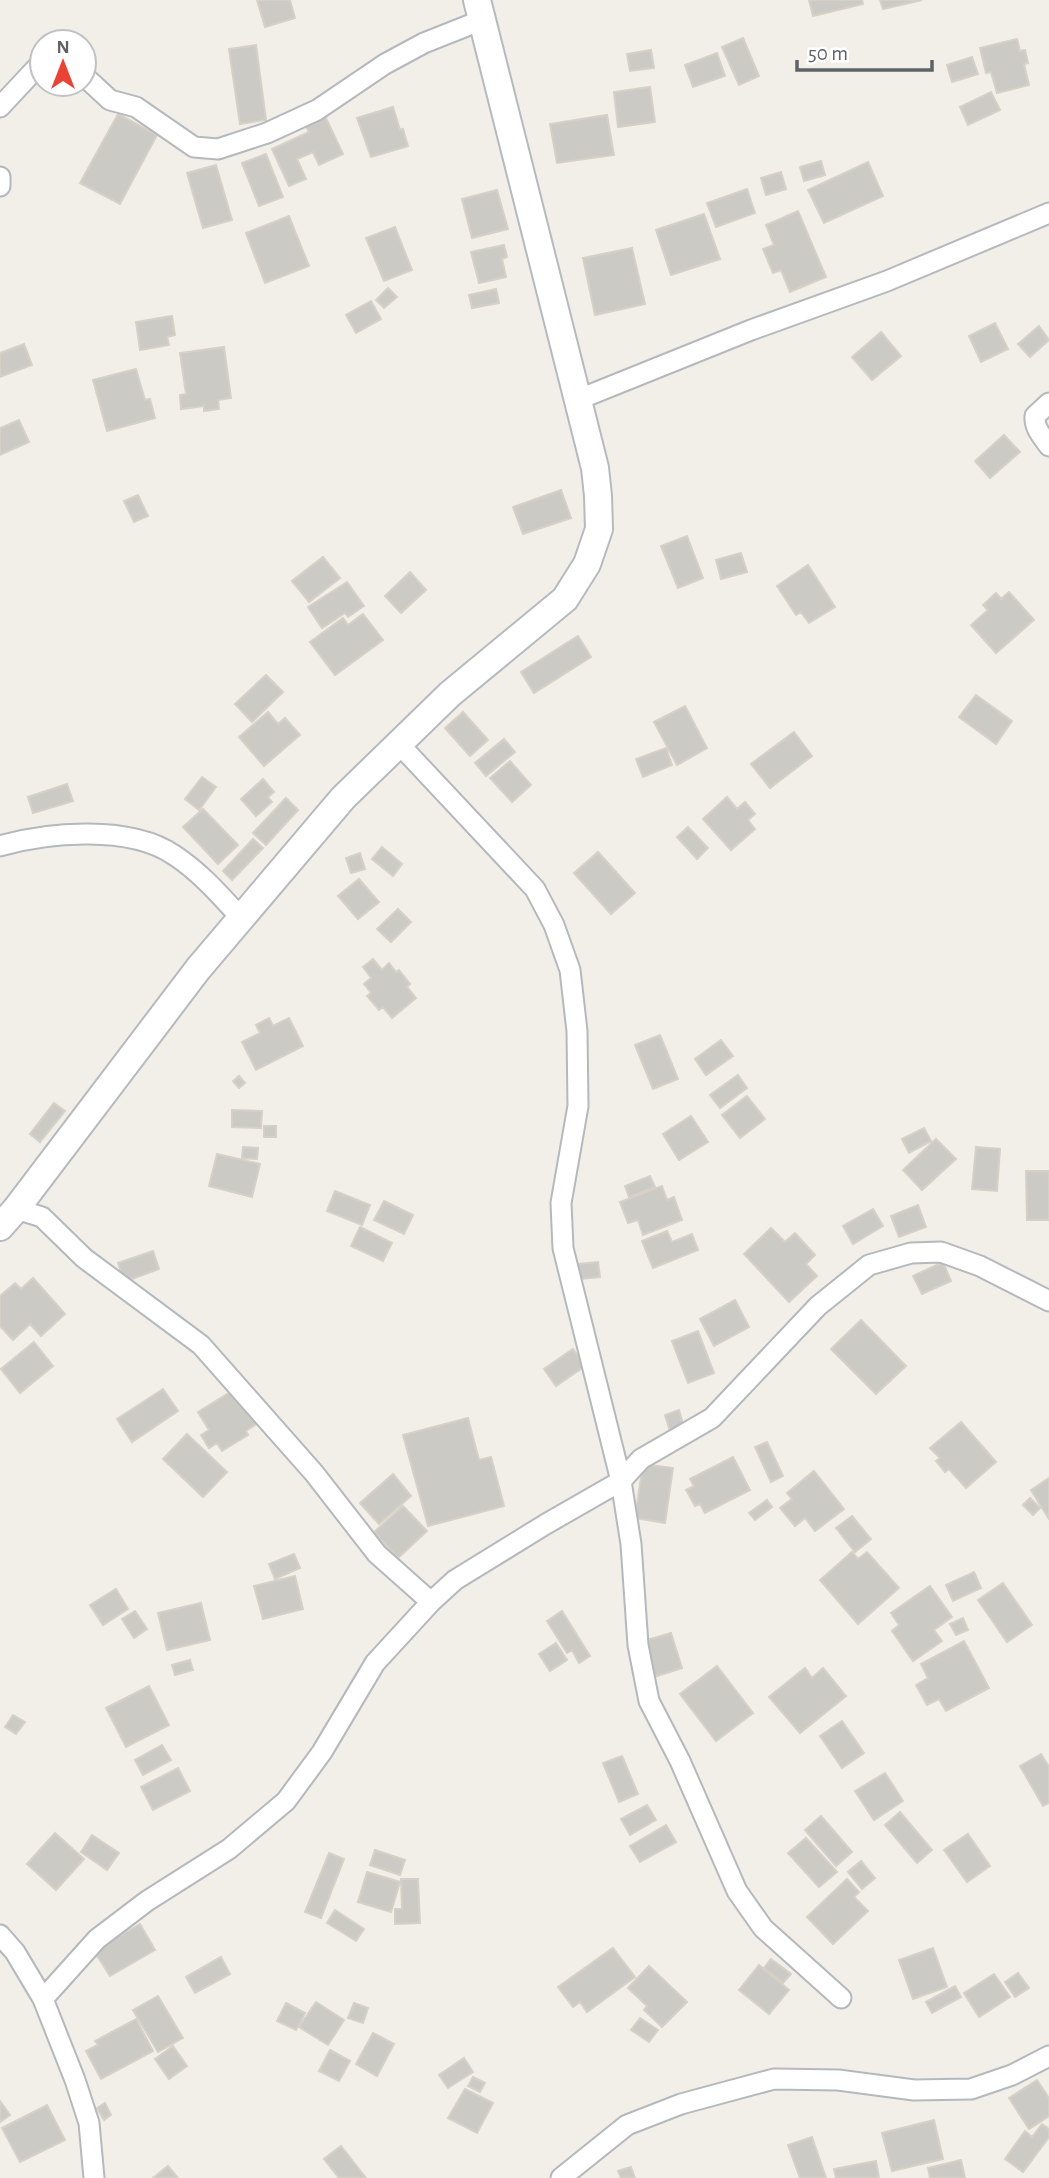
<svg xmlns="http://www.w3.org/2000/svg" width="1049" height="2178" font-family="'Alegreya Sans',sans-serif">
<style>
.building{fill:#cccac5;stroke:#d6d1c6;stroke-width:2}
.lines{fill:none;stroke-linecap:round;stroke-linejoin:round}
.street-casing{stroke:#b5b8bc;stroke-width:23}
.secondary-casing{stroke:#b6babf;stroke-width:30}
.street{stroke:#fff;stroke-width:19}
.secondary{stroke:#fff;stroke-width:26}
</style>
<rect width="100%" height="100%" fill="#f1efe8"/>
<path class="building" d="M257,0h33l5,18 -30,9z
M809,0h53l1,4 -50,12z
M880,0h42l-39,9z
M743,38l16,38 -20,9 -17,-38z
M1017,39l3,12 5,-1 3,13 -4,1 5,21 -32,8 -6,-21 -5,1 -6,-25z
M256,45l10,75 -26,4 -11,-75z
M651,50l3,18 -24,3 -3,-17z
M717,53l8,23 -32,11 -8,-22z
M972,57l6,17 -26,8 -5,-17z
M650,87l5,35 -37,5 -4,-35z
M991,92l9,18 -32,15 -8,-18z
M393,107l7,23 3,-1 5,17 -37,11 -14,-39z
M118,114l39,21 -37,69 -40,-21z
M607,115l7,40 -57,8 -7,-39z
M325,116l18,38 -24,11 -6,-13 -16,7 9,20 -17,7 -17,-37 37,-17 -4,-7z
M266,154l17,43 -24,9 -17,-43z
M821,161l4,14 -21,6 -4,-14z
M868,162l15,34 -59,27 -16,-33z
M216,165l16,55 -29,8 -16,-55z
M781,172l5,17 -20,6 -5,-17z
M747,189l8,24 -39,14 -9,-24z
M497,190l11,39 -36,9 -10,-39z
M798,211l28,66 -36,15 -9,-22 -8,3 -10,-24 11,-4 -8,-20z
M704,214l16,45 -49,16 -15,-45z
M289,216l20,50 -44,17 -19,-50z
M395,227l17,43 -28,11 -18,-43z
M504,245l3,12 -5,2 4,18 -27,6 -8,-31z
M632,248l13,56 -50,11 -12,-57z
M388,288l9,9 -13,11 -8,-8z
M496,289l3,14 -27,5 -3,-13z
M371,301l10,18 -25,14 -10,-18z
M172,316l3,19 -8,2 2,8 -29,5 -4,-28z
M995,323l13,26 -27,13 -12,-26z
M1039,326l10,14 -19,17 -12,-13z
M881,332l20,24 -29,24 -20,-23z
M24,344l8,21 -32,12v-24z
M224,347l7,51 -13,2 1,9 -15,2v-5l-23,3 -1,-14 6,-1 -6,-41z
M136,369l9,31 5,-1 5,19 -48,13 -14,-51z
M19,420l10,22 -29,13v-27z
M1004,435l16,17 -30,26 -15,-17z
M561,490l10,28 -48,16 -10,-27z
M138,495l10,21 -14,6 -10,-21z
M687,536l16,42 -25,10 -17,-42z
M741,553l6,19 -26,7 -5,-19z
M323,557l17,21 -31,24 -17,-21z
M808,565l27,42 -26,16 -8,-11 -5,3 -19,-29z
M410,572l16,18 -25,23 -16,-17z
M347,582l17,24 -16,11 -3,-4 -23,15 -14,-21z
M1009,592l25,28 -38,33 -25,-28 17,-15 -5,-5 13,-12 5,6z
M363,614l20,26 -48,35 -25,-33 33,-24 5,7z
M578,636l13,21 -57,36 -13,-21z
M266,675l17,17 -31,30 -17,-18z
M976,695l36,26 -16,23 -37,-27z
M685,706l22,42 -30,17 -23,-43z
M268,712l10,12 7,-6 15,17 -36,31 -25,-29z
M463,712l25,28 -18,16 -25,-28z
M794,732l18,24 -42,32 -19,-24z
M504,739l11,13 -29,24 -11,-13z
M666,748l6,17 -29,12 -7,-18z
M510,761l21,24 -19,17 -22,-24z
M202,777l14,10 -17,23 -14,-11z
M263,779l11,13 -6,5 4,5 -16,14 -15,-17z
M67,784l6,17 -40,12 -5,-16z
M727,797l10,12 8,-7 10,12 -7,6 7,9 -24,21 -28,-31z
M286,798l12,12 -32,35 -13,-12z
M203,809l35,36 -20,19 -35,-37z
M688,827l20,21 -11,11 -20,-22z
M253,839l10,9 -31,32 -9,-9z
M382,847l20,17 -9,12 -21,-17z
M598,852l37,41 -24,21 -37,-41z
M360,853l5,16 -14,4 -5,-15z
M359,879l20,23 -21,17 -20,-23z
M398,909l13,13 -20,20 -14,-13z
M373,959l9,11 7,-7 7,9 3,-2 11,14 -3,3 9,11 -24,20 -9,-11 -4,3 -12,-14 4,-3 -7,-9 7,-6 -8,-11z
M269,1018l4,8 16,-8 14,28 -47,24 -14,-28 18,-9 -4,-8z
M660,1035l18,44 -25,10 -18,-44z
M721,1040l12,16 -27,19 -11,-16z
M738,1075l9,13 -27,20 -10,-13z
M239,1076l6,7 -6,5 -6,-7z
M747,1096l18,23 -25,19 -18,-23z
M54,1103l11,8 -25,31 -10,-8z
M232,1110l30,1 -1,17 -29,-1z
M691,1116l17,26 -29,18 -16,-26z
M264,1126h12v11h-12z
M924,1128l7,13 -22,12 -7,-14z
M936,1139l20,20 -34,31 -19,-20z
M243,1147l15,1 -1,11 -15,-1z
M976,1147l24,2 -3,42 -25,-2z
M217,1154l43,10 -8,33 -43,-11z
M1026,1171h23v49h-22z
M650,1176l5,11 -26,10 -4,-11z
M662,1186l5,14 7,-3 8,23 -39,15 -5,-15 -10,3 -8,-21z
M335,1191l35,14 -8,20 -35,-14z
M384,1201l29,14 -9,19 -30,-14z
M918,1205l8,22 -27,10 -8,-21z
M873,1209l10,17 -30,18 -10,-18z
M360,1227l32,16 -9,18 -32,-15z
M771,1228l14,14 10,-9 20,22 -9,9 11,12 -28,26 -45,-48z
M667,1231l5,11 20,-8 6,16 -45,18 -11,-27z
M153,1251l6,18 -35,13 -6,-19z
M598,1262l2,15 -20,2 -2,-15z
M943,1262l8,19 -29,13 -9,-18z
M33,1278l32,36 -24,22 -11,-12 -17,16 -13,-14v-30l15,-13 6,6z
M735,1300l14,27 -35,19 -14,-27z
M861,1320l45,46 -30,28 -45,-45z
M698,1331l16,42 -26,10 -16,-42z
M34,1342l19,24 -33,27 -19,-24z
M573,1349l12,17 -29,20 -12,-17z
M237,1388l21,35 -12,8 2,4 -26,16 -5,-8 -8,5 -8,-13 8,-5 -11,-18z
M163,1389l15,22 -46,31 -15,-23z
M679,1410l5,17 -14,4 -5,-16z
M468,1418l11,42 12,-3 13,49 -76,20 -25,-91z
M961,1422l35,40 -30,26 -17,-19 -4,3 -9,-11 4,-3 -10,-10z
M187,1434l40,38 -24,25 -40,-38z
M767,1442l16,34 -12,6 -16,-35z
M733,1457l17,33 -45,23 -5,-9 -5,2 -9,-16 8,-4 -4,-7z
M643,1464l30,4 -8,55 -30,-5z
M814,1471l30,38 -29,22 -10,-13 -10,8 -15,-18 12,-9 -5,-6z
M393,1474l18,22 -32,28 -19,-21z
M1049,1478v41l-18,-29z
M1030,1498l10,10 -7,7 -10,-10z
M767,1500l5,7 -17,13 -6,-7z
M403,1506l24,25 -29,27 -24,-26z
M852,1516l19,23 -16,13 -19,-24z
M852,1552l6,7 9,-7 32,36 -41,36 -38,-44z
M294,1554l6,14 -25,11 -6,-15z
M974,1572l7,16 -28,13 -7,-16z
M295,1576l8,33 -40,10 -9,-33z
M1003,1583l29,42 -25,17 -29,-42z
M930,1586l22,31 -18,13 8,11 -29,20 -21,-30 7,-6 -8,-12z
M116,1589l12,20 -25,16 -13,-20z
M201,1603l9,37 -43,10 -9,-37z
M135,1611l12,18 -13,9 -12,-19z
M562,1611l28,45 -11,7 -7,-13 -5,3 -20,-32z
M963,1618l5,12 -12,5 -6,-11z
M671,1633l11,35 -31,10 -11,-36z
M964,1641l25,47 -43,23 -7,-12 -12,6 -11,-20 12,-7 -7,-14z
M556,1643l11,17 -17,11 -11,-17z
M190,1660l3,10 -18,5 -3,-10z
M717,1666l36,47 -37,28 -36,-47z
M805,1668l7,10 11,-10 23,28 -46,37 -31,-36z
M149,1686l20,39 -43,22 -20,-39z
M13,1715l12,7 -9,12 -11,-7z
M842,1721l22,32 -22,15 -22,-32z
M162,1745l9,15 -28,15 -8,-15z
M1041,1754l8,13v36l-6,3 -23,-40z
M622,1756l16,38 -19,8 -16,-39z
M178,1768l12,23 -37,19 -12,-23z
M885,1773l18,28 -29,19 -19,-29z
M647,1805l9,15 -26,15 -9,-16z
M900,1812l32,38 -15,13 -32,-38z
M821,1816l31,36 -16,14 -31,-36z
M666,1825l10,17 -36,20 -10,-16z
M55,1833l29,26 -28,31 -29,-26z
M968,1834l22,32 -23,16 -23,-32z
M92,1835l27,18 -12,17 -26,-18z
M806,1838l31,34 -18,15 -31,-34z
M375,1850l30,10 -5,15 -30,-10z
M329,1853l15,6 -23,59 -16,-6z
M861,1861l14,17 -13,11 -14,-17z
M367,1872l33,10 -9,30 -33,-10z
M401,1879h17l2,44 -25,1v-15h7z
M847,1879l12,13 -5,5 14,14 -35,33 -26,-27z
M335,1910l29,19 -8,12 -29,-18z
M140,1924l15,26 -45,26 -16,-25z
M613,1948l22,29 -48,35 -7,-10 -7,5 -15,-20z
M933,1948l14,39 -34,12 -14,-39z
M221,1957l9,17 -35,19 -9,-16z
M771,1959l20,15 -8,9 -19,-15z
M759,1965l30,25 -20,24 -30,-24z
M649,1966l38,36 -25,25 -18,-17 3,-4 -19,-18z
M1018,1973l11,15 -14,9 -10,-15z
M994,1974l16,23 -31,20 -15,-24z
M955,1986l6,11 -29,16 -6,-11z
M158,1996l25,42 -25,14 -25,-42z
M316,2002l28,18 -16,25 -29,-18z
M286,2003l19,10 -9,17 -19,-9z
M354,2003l14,5 -5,15 -15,-5z
M640,2018l18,12 -9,12 -18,-12z
M136,2019l17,32 -52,28 -15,-28 12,-6 -3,-4z
M373,2033l21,11 -17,32 -21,-12z
M173,2046l14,20 -18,13 -14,-20z
M330,2050l20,11 -11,20 -20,-10z
M464,2058l9,14 -25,16 -9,-13z
M473,2077l12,6 -5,9 -12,-6z
M1037,2080l12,18v18l-20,13 -20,-31z
M465,2089l28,14 -16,30 -29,-15z
M0,2101l10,14 -10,7z
M105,2103l6,12 -7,5 -7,-12z
M47,2105l18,35 -45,22 -18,-34z
M934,2120l9,39 -51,12 -10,-38z
M1042,2124l7,5v8l-26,35 -18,-13 20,-28 7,6z
M812,2137l14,41h-26l-12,-33z
M341,2146l25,32h-27l-15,-19z
M961,2160l4,18h-35l-2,-10z
M876,2161l3,17h-43l-2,-9z
M168,2166l10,12h-25z
M631,2167l4,11h-14l-3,-7z"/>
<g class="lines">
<defs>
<path id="street" d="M84,76l26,24 26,7 58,40 24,2 49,-16 50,-23 68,-46 39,-21 58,-23
M0,107l42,-45
M0,177v9
M577,400l174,-70 136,-49 162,-68
M1049,403l-14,13c-1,12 7,20 14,30
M399,744l136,145 19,36 16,45 7,61 1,75 -17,97 2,45 58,233 10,63 7,101 11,56 31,60 57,130 26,37 78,70
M0,846c48,-14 130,-21 174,9 26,17 46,40 67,63
M16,1209l26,8 42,41 117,87 113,128 63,81 54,48
M0,1935l15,17 28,47 32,81 14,43 5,55
M43,1999l54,-60 50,-38 82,-52 57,-48 36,-49 53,-89 56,-61 24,-22 91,-56 75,-43 20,-22 71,-41 106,-112 51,-41 42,-12 30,-1 39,14 69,35
M561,2178l66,-53 54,-21 93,-25 64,1 76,10 57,-1 41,-14 37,-19"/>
<path id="secondary" d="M0,1227l16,-18 182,-240 145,-171 107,-104 115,-95 22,-35 12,-35 -1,-33 -3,-28 -118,-468"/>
</defs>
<use href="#street" class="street-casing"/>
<use href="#secondary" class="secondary-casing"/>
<use href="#street" class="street"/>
<use href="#secondary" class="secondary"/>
</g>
<g transform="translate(63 63)"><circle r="33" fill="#ffffff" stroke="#bfc1c3" stroke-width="2"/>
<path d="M0-5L12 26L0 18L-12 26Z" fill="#ea4335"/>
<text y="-10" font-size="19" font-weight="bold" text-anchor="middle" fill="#5f6368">N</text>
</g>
<path d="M797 60v10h135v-10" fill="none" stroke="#5f6368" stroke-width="3.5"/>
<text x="808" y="60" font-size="21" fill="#5f6368" stroke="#ffffff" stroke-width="5" paint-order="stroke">50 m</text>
</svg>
